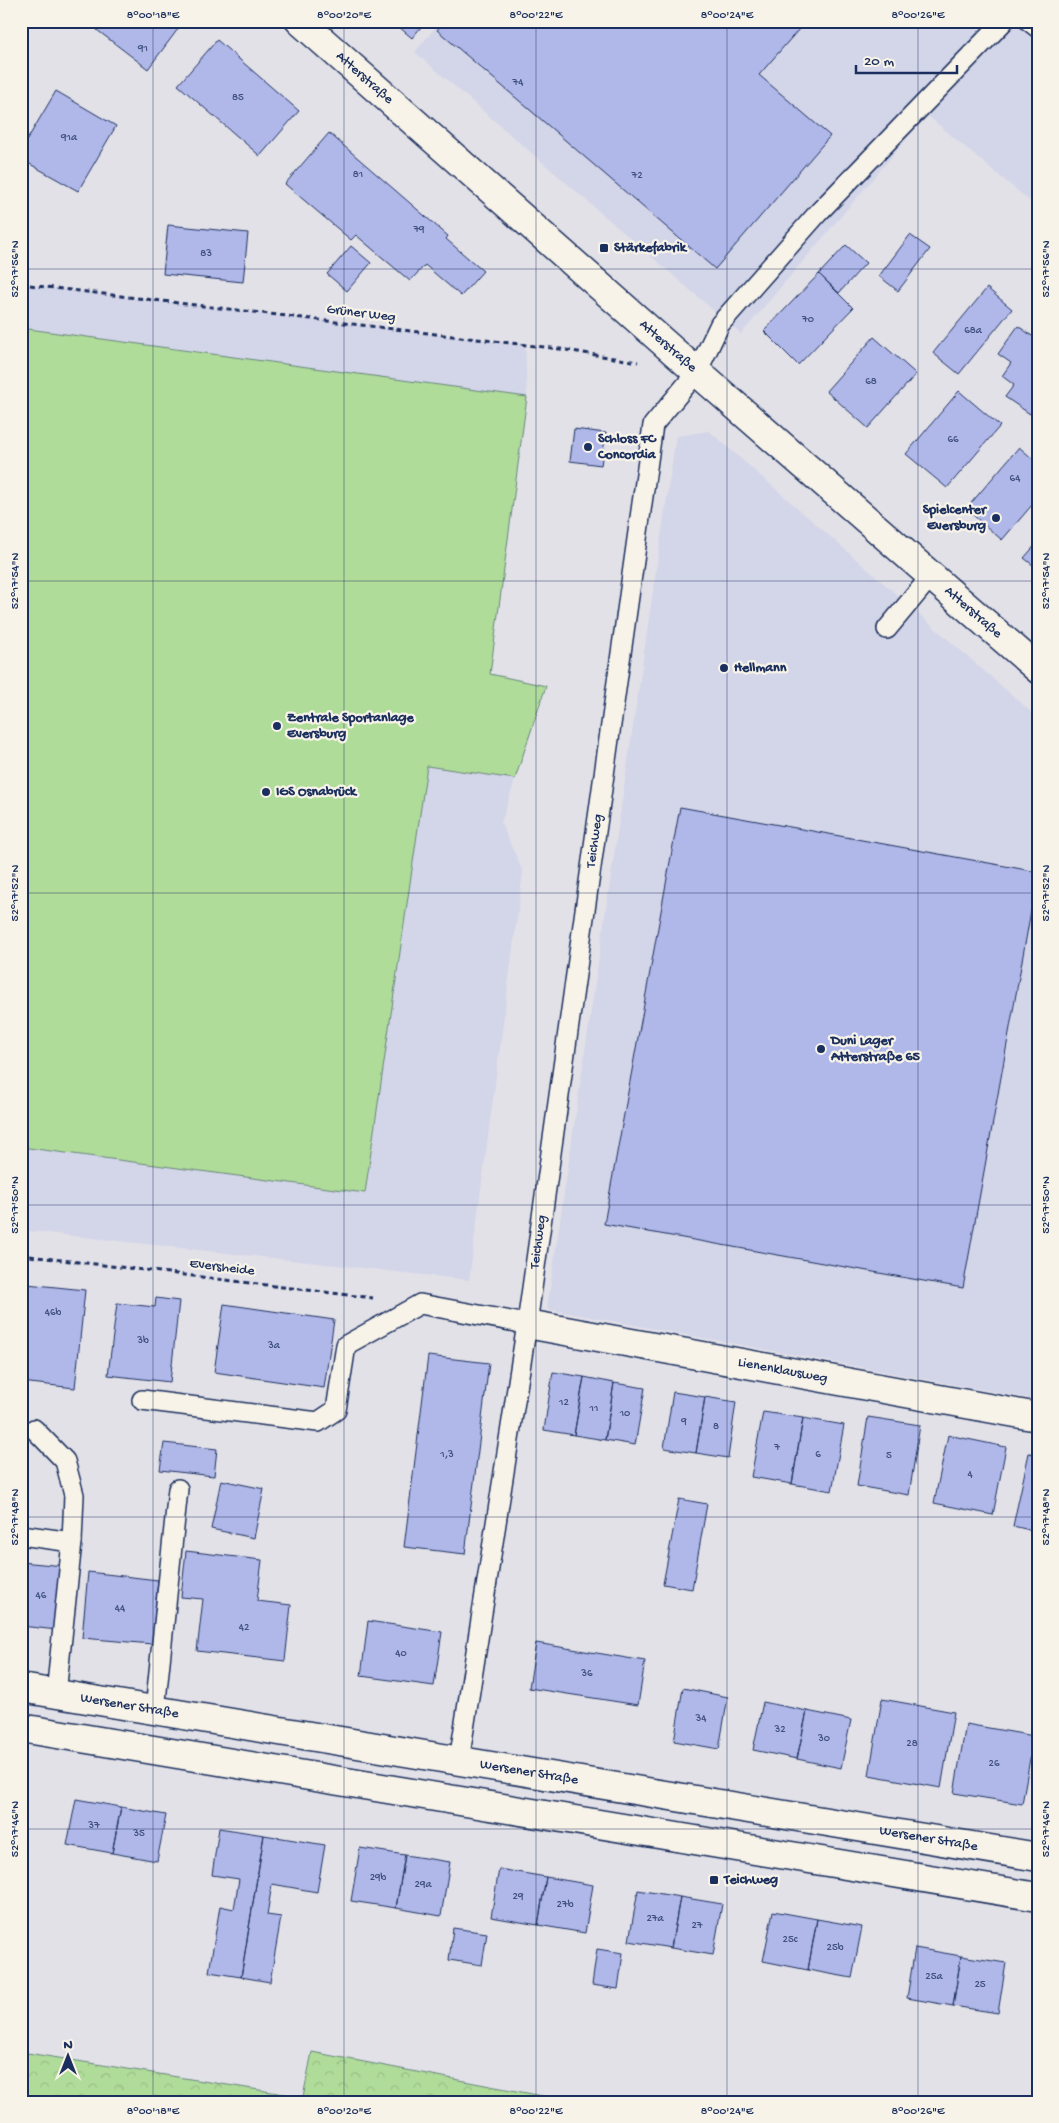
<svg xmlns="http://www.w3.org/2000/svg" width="1059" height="2123" font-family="'Gochi Hand',sans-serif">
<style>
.built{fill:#d3d5e8}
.forest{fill:url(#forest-crowns);stroke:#66867c}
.pitch{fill:#b0dc99;stroke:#66867c}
.building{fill:#b0b8e9;stroke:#1b2f5e}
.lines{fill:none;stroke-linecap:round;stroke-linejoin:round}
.service-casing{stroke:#1b2f5e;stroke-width:22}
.minor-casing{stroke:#1b2f5e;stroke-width:31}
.tertiary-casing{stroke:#1b2f5e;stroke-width:31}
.secondary-casing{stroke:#1b2f5e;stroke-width:31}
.path{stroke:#1b2f5e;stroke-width:3;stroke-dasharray:5 4;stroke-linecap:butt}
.service{stroke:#f7f3e8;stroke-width:19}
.minor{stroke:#f7f3e8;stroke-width:28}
.tertiary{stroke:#f7f3e8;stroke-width:28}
.secondary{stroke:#f7f3e8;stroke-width:28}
.ticks{fill:none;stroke:#1b2f5e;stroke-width:1;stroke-opacity:0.45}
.poi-dot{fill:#1b2f5e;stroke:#f7f3e8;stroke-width:2}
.labels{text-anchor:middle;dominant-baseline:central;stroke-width:4.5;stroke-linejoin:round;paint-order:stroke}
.number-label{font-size:11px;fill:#405181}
.street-label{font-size:14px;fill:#1b2f5e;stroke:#f7f3e8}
.poi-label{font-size:14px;font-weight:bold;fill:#1b2f5e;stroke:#f7f3e8;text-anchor:start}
.neatline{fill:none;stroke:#1b2f5e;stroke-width:2}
.ticks-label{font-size:12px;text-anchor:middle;fill:#1b2f5e}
</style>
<defs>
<pattern id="forest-crowns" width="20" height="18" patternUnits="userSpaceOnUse" patternTransform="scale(1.25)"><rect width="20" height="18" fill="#b0dc99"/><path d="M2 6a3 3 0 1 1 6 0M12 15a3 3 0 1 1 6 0" fill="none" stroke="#97bd86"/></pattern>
</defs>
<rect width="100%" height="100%" fill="#e2e1e8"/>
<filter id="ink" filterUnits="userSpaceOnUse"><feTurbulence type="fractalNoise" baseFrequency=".02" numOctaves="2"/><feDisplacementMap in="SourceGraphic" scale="10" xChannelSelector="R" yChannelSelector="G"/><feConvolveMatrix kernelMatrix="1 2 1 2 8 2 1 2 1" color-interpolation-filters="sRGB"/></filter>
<g filter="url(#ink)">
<path class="built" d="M441,21h597v187l-111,-93 -186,219 -326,-282z
M21,284l504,61 2,52 -37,277 56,12 -45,137 22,49 -54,408 -448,-50z
M709,431l329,287v682l-491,-91 129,-873z"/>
<path class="forest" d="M21,2052l282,45 9,-45 262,50h-553z"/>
<path class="pitch" d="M21,328l506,69 -37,277 56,12 -31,93 -88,-13 -62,427 -344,-46z"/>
<path class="building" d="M104,21h80l-36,48 -51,-39z
M392,21h34l-14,17z
M445,21h361l-47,54 71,61 -115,133 -278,-239z
M217,40l82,71 -39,45 -82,-71z
M56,91l60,35 -38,65 -57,-32v-9z
M329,133l119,103 -2,3 37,32 -22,25 -36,-31 -15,16 -54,-46 -5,5 -66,-56z
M168,225l80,8 -5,49 -80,-8z
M910,235l20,14 -32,42 -19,-15z
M846,245l20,18 -27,30 -20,-19z
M351,246l20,17 -24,28 -20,-17z
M819,274l34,34 -55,57 -34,-34z
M987,288l25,21 -53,65 -26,-21z
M1018,326l17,12 -2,3 5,4v58l-8,11 -25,-17 9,-12 -12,-9 9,-13 -13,-9z
M874,337l42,37 -48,54 -42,-37z
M959,391l41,35 -53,62 -41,-34z
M574,429l32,4 -5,32 -31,-4z
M1019,447l14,12 5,-5v44l-36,42 -36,-31z
M1038,542v27l-14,-11z
M680,807l358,65 -75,416 -359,-64z
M27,1284l58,6 -10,98 -54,-6v-46z
M156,1298l23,3 -9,81 -62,-7 9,-72 38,4z
M224,1304l110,16 -10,68 -110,-16z
M428,1356l61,7 -24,191 -61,-7z
M553,1372l31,5 -10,58 -30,-5z
M584,1377l30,6 -9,57 -31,-5z
M614,1383l31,5 -10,57 -30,-5z
M673,1392l32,5 -9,56 -32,-5z
M705,1397l31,5 -8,56 -32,-5z
M763,1412l40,6 -11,66 -41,-7z
M868,1417l52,8 -11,70 -52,-9z
M803,1418l41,7 -12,66 -40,-7z
M948,1435l58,12 -13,68 -59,-12z
M164,1443l53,6 -3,27 -54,-6z
M1029,1453l9,2v77l-25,-6z
M221,1480l43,9 -10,49 -43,-9z
M679,1499l28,5 -15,85 -29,-5z
M186,1551l76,9 -5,41 34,4 -6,56 -88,-10 6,-52 -22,-2z
M21,1562l43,4 -7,64 -36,-4z
M88,1572l70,8 -6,64 -70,-6z
M368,1621l74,11 -8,54 -73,-10z
M536,1643l109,18 -7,44 -109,-17z
M683,1688l45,9 -9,52 -45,-8z
M882,1699l72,13 -13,76 -72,-13z
M763,1702l44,9 -10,48 -44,-9z
M807,1711l44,9 -10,48 -44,-9z
M966,1724l68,12 -12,68 -68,-11z
M76,1799l45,8 -9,46 -45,-8z
M121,1807l45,8 -9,46 -45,-8z
M219,1828l45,7 -23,142 -32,-5 11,-66 14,3 5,-30 -27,-4z
M264,1835l61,10 -8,47 -45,-8 -5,31 14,2 -11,65 -29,-5z
M360,1848l45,7 -9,53 -45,-7z
M405,1855l45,7 -9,54 -45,-8z
M499,1869l47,8 -8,48 -47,-8z
M546,1877l47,8 -8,48 -47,-8z
M638,1890l42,7 -9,51 -42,-7z
M680,1897l42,7 -9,51 -42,-7z
M773,1911l44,8 -9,51 -45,-9z
M817,1919l45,8 -10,51 -44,-8z
M453,1928l34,5 -5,32 -33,-5z
M915,1948l46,8 -8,50 -46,-8z
M597,1949l26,4 -5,36 -26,-4z
M961,1956l45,7 -8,50 -45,-7z"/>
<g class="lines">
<defs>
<g id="service">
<path d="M1029,21l9,7"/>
<path d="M887,629l45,-54"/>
<path d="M142,1400l176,22 18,-12 10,-65 74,-41 107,20"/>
<path d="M34,1429l31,32 9,34 -2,47 -16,152"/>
<path d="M21,1535l51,7"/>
<path d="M155,1710l23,-221"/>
<path id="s1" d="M459,1761l68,-437 126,-899 44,-53 23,-48 98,-111 186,-192"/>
</g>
<g id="minor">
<path id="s2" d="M527,1324l511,93"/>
</g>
<g id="tertiary">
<path id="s3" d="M300,21l397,351 341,297"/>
</g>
<g id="secondary">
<path id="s4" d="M21,1688l1017,169"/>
<path d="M21,1728l1017,169"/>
</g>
</defs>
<use href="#service" class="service-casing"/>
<use href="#minor" class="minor-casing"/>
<use href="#tertiary" class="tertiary-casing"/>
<use href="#secondary" class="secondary-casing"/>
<path class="path" d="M21,284l539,65 78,13
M21,1255l352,43"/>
<use href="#service" class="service"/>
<use href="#minor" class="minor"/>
<use href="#tertiary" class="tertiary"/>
<use href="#secondary" class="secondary"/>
</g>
</g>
<path class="ticks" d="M153,21v2081M344,21v2081M536,21v2081M727,21v2081M918,21v2081M21,269h1017M21,581h1017M21,893h1017M21,1205h1017M21,1517h1017M21,1829h1017"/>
<g class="poi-dot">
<rect x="599" y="243" width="10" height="10" rx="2.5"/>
<circle cx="588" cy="447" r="5"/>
<circle cx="996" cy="518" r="5"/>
<circle cx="724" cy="668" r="5"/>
<circle cx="277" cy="726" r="5"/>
<circle cx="266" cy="792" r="5"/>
<circle cx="821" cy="1049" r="5"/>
<rect x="709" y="1875" width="10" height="10" rx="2.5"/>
</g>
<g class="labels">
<g class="number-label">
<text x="143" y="49">91</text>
<text x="518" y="83">74</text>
<text x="238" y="98">85</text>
<text x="69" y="138">91a</text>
<text x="358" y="175">81</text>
<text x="637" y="176">72</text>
<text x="419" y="230">79</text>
<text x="206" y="254">83</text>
<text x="808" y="320">70</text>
<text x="973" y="331">68a</text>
<text x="871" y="382">68</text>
<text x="953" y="440">66</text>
<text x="1015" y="479">64</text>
<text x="53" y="1313">46b</text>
<text x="143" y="1341">3b</text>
<text x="274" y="1346">3a</text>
<text x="564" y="1403">12</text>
<text x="594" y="1409">11</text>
<text x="625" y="1414">10</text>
<text x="684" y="1422">9</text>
<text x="716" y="1427">8</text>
<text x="777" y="1448">7</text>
<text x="447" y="1455">1,3</text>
<text x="818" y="1455">6</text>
<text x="889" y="1456">5</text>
<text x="970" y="1475">4</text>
<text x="41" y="1596">46</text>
<text x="120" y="1609">44</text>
<text x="244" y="1628">42</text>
<text x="401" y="1654">40</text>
<text x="587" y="1674">36</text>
<text x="701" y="1719">34</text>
<text x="780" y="1730">32</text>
<text x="824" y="1739">30</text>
<text x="912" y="1744">28</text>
<text x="994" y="1764">26</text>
<text x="94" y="1826">37</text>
<text x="139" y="1834">35</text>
<text x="378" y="1878">29b</text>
<text x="423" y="1885">29a</text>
<text x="518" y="1897">29</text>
<text x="565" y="1905">27b</text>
<text x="655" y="1919">27a</text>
<text x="697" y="1926">27</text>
<text x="790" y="1940">25c</text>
<text x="835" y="1948">25b</text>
<text x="934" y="1977">25a</text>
<text x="980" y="1985">25</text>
</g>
<g class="street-label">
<text stroke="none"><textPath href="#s3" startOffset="86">Atterstraße</textPath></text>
<text transform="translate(361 314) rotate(7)">Grüner Weg</text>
<text stroke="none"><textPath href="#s3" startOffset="491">Atterstraße</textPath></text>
<text stroke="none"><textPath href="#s3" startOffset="896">Atterstraße</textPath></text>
<text stroke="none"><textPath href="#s1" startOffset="930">Teichweg</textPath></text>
<text stroke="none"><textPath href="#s1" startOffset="525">Teichweg</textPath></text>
<text transform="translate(222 1268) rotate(7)">Eversheide</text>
<text stroke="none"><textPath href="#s2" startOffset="260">Lienenklausweg</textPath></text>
<text stroke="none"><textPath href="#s4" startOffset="110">Wersener Straße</textPath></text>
<text stroke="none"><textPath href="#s4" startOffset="515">Wersener Straße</textPath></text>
<text stroke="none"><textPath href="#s4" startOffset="920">Wersener Straße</textPath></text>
</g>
<g class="poi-label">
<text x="614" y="248">Stärkefabrik</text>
<text x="598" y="439">Schloss FC<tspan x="598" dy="16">Concordia</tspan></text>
<text x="986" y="510" text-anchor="end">Spielcenter<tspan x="986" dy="16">Eversburg</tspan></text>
<text x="734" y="668">Hellmann</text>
<text x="287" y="718">Zentrale Sportanlage<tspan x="287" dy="16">Eversburg</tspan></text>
<text x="276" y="792">IGS Osnabrück</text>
<text x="831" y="1041">Duni Lager<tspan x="831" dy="16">Atterstraße 65</tspan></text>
<text x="724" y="1880">Teichweg</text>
</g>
</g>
<rect width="1059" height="2123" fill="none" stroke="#f7f3e8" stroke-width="55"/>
<g transform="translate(68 2056)" stroke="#f7f3e8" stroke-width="4" paint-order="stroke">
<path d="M0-4L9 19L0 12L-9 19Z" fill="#1b2f5e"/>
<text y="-8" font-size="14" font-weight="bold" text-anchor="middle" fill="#1b2f5e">N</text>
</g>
<path d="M856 65v8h101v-8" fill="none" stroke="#1b2f5e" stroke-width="2.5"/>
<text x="864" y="65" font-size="15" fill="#1b2f5e" stroke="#f7f3e8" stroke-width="4" paint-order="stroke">20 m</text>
<rect x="28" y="28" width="1004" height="2068" class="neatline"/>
<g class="ticks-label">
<text x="153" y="18">8°00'18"E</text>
<text x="344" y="18">8°00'20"E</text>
<text x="536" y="18">8°00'22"E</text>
<text x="727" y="18">8°00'24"E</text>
<text x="918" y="18">8°00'26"E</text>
<text transform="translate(14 269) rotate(-90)" y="4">52°17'56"N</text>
<text transform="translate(1045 269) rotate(-90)" y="4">52°17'56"N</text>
<text transform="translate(14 581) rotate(-90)" y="4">52°17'54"N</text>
<text transform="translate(1045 581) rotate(-90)" y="4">52°17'54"N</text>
<text transform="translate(14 893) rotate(-90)" y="4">52°17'52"N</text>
<text transform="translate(1045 893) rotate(-90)" y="4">52°17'52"N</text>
<text transform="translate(14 1205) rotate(-90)" y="4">52°17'50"N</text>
<text transform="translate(1045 1205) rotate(-90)" y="4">52°17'50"N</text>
<text transform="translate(14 1517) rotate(-90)" y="4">52°17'48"N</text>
<text transform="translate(1045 1517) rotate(-90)" y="4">52°17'48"N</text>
<text transform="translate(14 1829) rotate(-90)" y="4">52°17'46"N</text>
<text transform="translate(1045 1829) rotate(-90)" y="4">52°17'46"N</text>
<text x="153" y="2114">8°00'18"E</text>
<text x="344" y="2114">8°00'20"E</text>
<text x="536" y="2114">8°00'22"E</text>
<text x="727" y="2114">8°00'24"E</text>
<text x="918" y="2114">8°00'26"E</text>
</g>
</svg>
